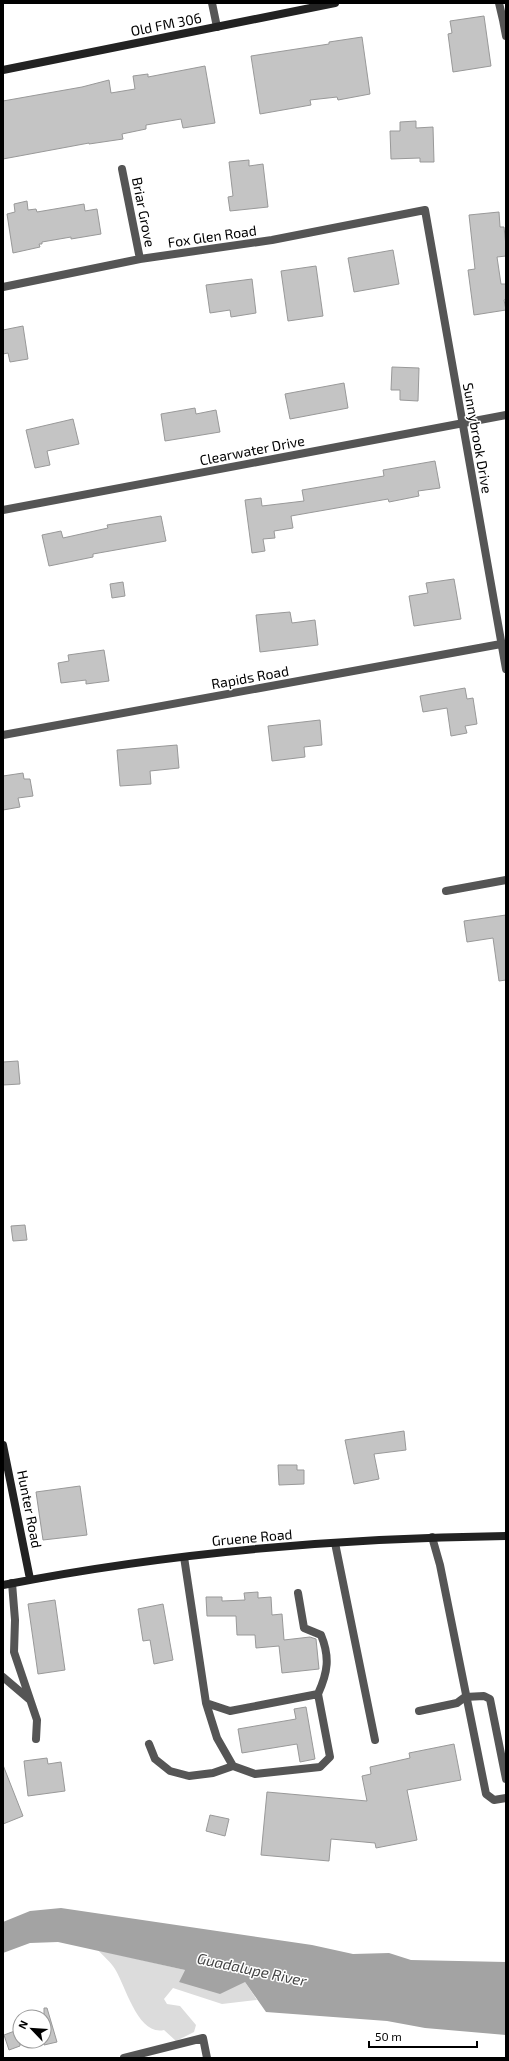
<svg xmlns="http://www.w3.org/2000/svg" width="509" height="2061" font-family="'Exo 2',sans-serif">
<style>
.green{fill:#dcdcdc}
.water{fill:#a3a3a3}
.building{fill:#c4c4c4;stroke:#999}
.lines{fill:none;stroke-linecap:round;stroke-linejoin:round}
.lane{stroke:#555;stroke-width:8}
.street{stroke:#555;stroke-width:8}
.secondary{stroke:#222;stroke-width:8}
.labels{text-anchor:middle;dominant-baseline:central;stroke-width:3;stroke-linejoin:round;paint-order:stroke}
.street-label{font-size:14px;fill:#000;stroke:#fff}
.water-label{font-size:15px;font-style:italic;fill:#444;stroke:#fff}
</style>
<rect width="100%" height="100%" fill="#fff"/>
<path class="green" d="M98,1950l87,20 -6,12h66l12,18 -35,4 -49,-16 -9,11 3,5 13,2 16,19 -2,7 -18,9 -12,-11c-26,6 -38,-43 -49,-61 -4,-7 -12,-13 -17,-19z"/>
<path class="water" d="M61,1908l251,37 41,9 36,-1 22,7 95,2v73l-81,-7 -38,-7 -121,-9 -21,-30 -25,12 -41,-12 6,-12 -127,-28 -28,1 -27,10v-31l27,-11z"/>
<path class="building" d="M484,16l7,50 -38,6 -5,-38 4,-1 -2,-12z
M362,37l8,57 -32,6 -1,-3 -27,3 1,5 -51,9 -9,-58 78,-12v-2z
M205,66l10,57 -32,5 -2,-9 -35,6v4l-24,5 1,5 -34,5v-1l-86,16v-58l79,-14 27,-7 2,13 24,-4 -2,-13 15,-2v3z
M416,121v7l17,-1 1,35h-14v-4l-29,1 -1,-28h10v-9z
M249,160v6l14,-2 5,43 -38,4 -2,-14 5,-1 -4,-34z
M27,201l1,9 8,-1 1,3 47,-8 1,7 12,-2 4,25 -30,5v-2l-29,5v2h-3l1,3 -27,6 -6,-39 8,-2 -1,-8z
M499,212l1,15h4l2,19v10l-9,1 4,27h5v15l-2,1 2,10 -32,5 -6,-45 7,-1 -6,-54z
M393,250l6,34 -45,8 -6,-34z
M316,266l7,50 -35,5 -7,-50z
M252,279l4,34 -25,4 -1,-7 -20,3 -4,-28z
M23,326l5,33 -18,3 -2,-9 -5,1v-24z
M392,367l27,1 -1,33 -18,-1v-10h-9z
M344,383l4,25 -58,11 -5,-25z
M195,408l1,6 20,-4 4,22 -55,9 -4,-27z
M73,419l6,25 -32,7 3,14 -15,3 -9,-38z
M435,461l5,27 -22,3 1,5 -30,6 -1,-3 -97,17 2,12 -19,3 1,7 -12,1 2,12 -13,2 -7,-53 16,-2 1,8 42,-5 -2,-11 82,-14 -1,-6z
M161,516l5,25 -73,13v3l-44,9 -7,-31 19,-4 2,7 45,-10 -1,-3z
M454,579l7,40 -47,7 -5,-30 19,-3 -2,-10z
M123,582l2,14 -13,2 -2,-14z
M290,612l2,11 23,-3 3,25 -58,7 -4,-37z
M104,650l5,31 -23,3v-4l-25,3 -3,-20 11,-2 -1,-6z
M465,688l2,11 6,-1 4,26 -12,2 2,7 -16,3 -4,-28 -24,4 -3,-16z
M320,720l2,25 -18,2 1,10 -33,4 -4,-35z
M177,745l2,23 -29,3 1,13 -31,2 -3,-36z
M23,773l1,6h6l3,17 -15,2 2,9 -17,3v-34z
M506,915v65l-7,1 -6,-43 -26,4 -3,-21z
M18,1061l2,23 -17,1v-23z
M25,1225l2,15 -14,1 -2,-15z
M404,1431l2,19 -32,4 5,25 -25,5 -9,-44z
M278,1465h19v5h7v14l-25,1z
M80,1486l7,49 -44,5 -7,-48z
M258,1592v6l13,-1 1,18 10,-1 2,26 26,-3 6,2 3,30 -37,4 -3,-27 -23,2 -1,-13h-18l-1,-19h-29l-1,-19h16v4l23,-1 -1,-7z
M55,1600l10,70 -27,4 -10,-70z
M163,1604l10,56 -19,4 -4,-24 -7,1 -5,-32z
M306,1707l9,52 -15,3 -3,-18 -55,9 -4,-24 58,-10 -2,-10z
M454,1744l7,36 -54,10 10,50 -41,8 -1,-5 -44,-4 -2,22 -68,-6 6,-63 100,9 -5,-25 9,-2 -1,-7 40,-9 -1,-5z
M47,1758l1,6 13,-2 4,29 -37,5 -4,-35z
M3,1765l20,51 -20,8z
M210,1815l19,4 -4,17 -19,-5z
M44,2008h3l10,34 -13,3z
M20,2029v17l-11,4 -5,-15z"/>
<g class="lines">
<path class="lane" d="M212,3l5,24
M499,3l4,17
M506,20h-3l3,16
M432,1537l8,28 46,229 8,6 12,-2
M335,1543l40,197
M184,1557l22,146 24,8 88,-17 12,63 -10,10 -65,7 -22,-8 -16,-28 -11,-35
M12,1583l3,37 -1,32 23,68 -1,19
M298,1593l6,35 17,7c9,22 7,37 -3,59
M3,1677l27,23
M419,1711l38,-8 8,-6 19,-1 6,3 16,80
M149,1744l6,15 15,12 19,5 24,-3 20,-7
M124,2058l79,-20 4,20"/>
<path class="street" d="M122,169l18,90
M3,287l137,-28 132,-19 153,-30 81,459
M3,510l503,-95
M3,735l498,-91
M446,891l60,-11"/>
<path class="secondary" d="M3,70l332,-67
M3,1445l27,134
M3,1585c164,-32 336,-47 503,-49"/>
</g>
<g class="labels">
<g class="street-label">
<text transform="translate(166 24) rotate(-11)">Old FM 306</text>
<text transform="translate(144 212) rotate(79)">Briar Grove</text>
<text transform="translate(212 236) rotate(-8)">Fox Glen Road</text>
<text transform="translate(478 438) rotate(80)">Sunnybrook Drive</text>
<text transform="translate(252 450) rotate(-11)">Clearwater Drive</text>
<text transform="translate(250 677) rotate(-10)">Rapids Road</text>
<text transform="translate(30 1509) rotate(79)">Hunter Road</text>
<text transform="translate(252 1537) rotate(-5)">Gruene Road</text>
</g>
<g class="water-label">
<text transform="translate(252 1969) rotate(12)">Guadalupe River</text>
</g>
</g>
<rect width="509" height="2061" fill="none" stroke="#000000" stroke-width="8"/>
<g transform="translate(32 2029) rotate(295)"><circle r="19" fill="#ffffff" stroke="#999999"/>
<path d="M0-3L7 15L0 10L-7 15Z" fill="#000000"/>
<text y="-6" font-size="11" font-weight="bold" text-anchor="middle" fill="#000000">N</text>
</g>
<path d="M369 2041v6h108v-6" fill="none" stroke="#000000" stroke-width="2"/>
<text x="375" y="2041" font-size="12" fill="#000000" stroke="#ffffff" stroke-width="3" paint-order="stroke">50 m</text>
</svg>
